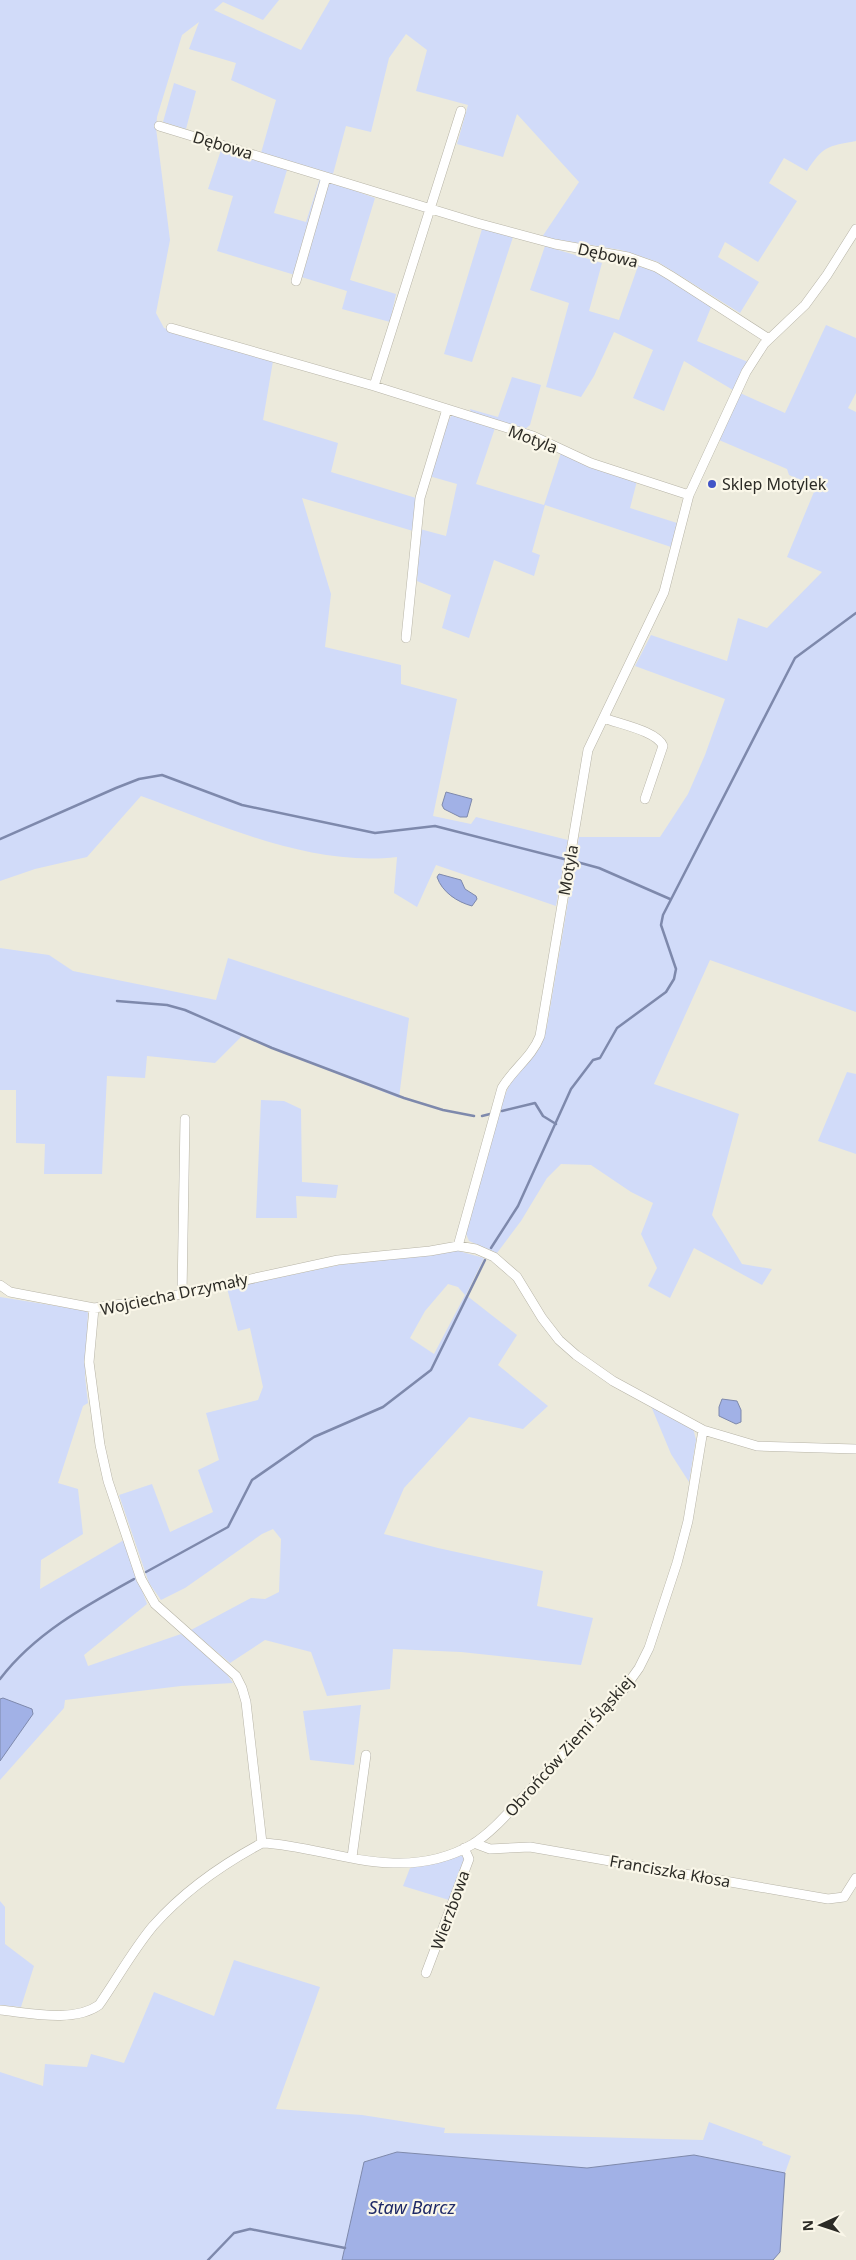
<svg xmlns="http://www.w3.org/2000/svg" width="856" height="2260" font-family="'Noto Sans',sans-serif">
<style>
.green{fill:#d1dbf9;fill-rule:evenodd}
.water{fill:#a1b1e6;stroke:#7e89ac}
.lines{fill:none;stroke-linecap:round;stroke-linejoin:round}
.stream{stroke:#7e89ac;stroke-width:2.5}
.minor-casing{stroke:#b7b4a7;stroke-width:10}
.minor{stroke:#fff;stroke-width:9}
.poi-dot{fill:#4154c7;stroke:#faf7e9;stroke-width:2}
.labels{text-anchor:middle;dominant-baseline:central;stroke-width:4.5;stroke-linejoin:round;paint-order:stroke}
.street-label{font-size:16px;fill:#2c2b26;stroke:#faf7e9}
.poi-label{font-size:16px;fill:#2c2b26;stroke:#faf7e9;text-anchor:start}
.water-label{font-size:18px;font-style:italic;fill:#1f2a67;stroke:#faf7e9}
</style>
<rect width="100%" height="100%" fill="#eceadc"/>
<path class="green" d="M0,0h279l-16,20 -40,-18 -9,8 87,40 29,-50h526v141c-28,5 -33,5 -49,30l-23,-13 -15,25 28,18 -39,61 -33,-20 -7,15 41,25 -19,31 -82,-51 -37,-12 -79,-13 37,-55 -62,-68 -14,43 -46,-13 11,-39 -52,-14 11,-41 -21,-16 -17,24 -18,74 -25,-6 -13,48 -72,-21 15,-53 -45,-20 5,-17 -47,-14 10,-27 -17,13 -25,82 -1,11 14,112 -14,73 8,15 109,33 -10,59 75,23 -7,29 85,26 -3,33 -111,-33 29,96 -6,53 76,18v19l56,15 -24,117 38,8 5,-7 92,23 -12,66 -120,-41 -19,42 -23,-14 3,-36c-87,10 -176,-32 -256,-61l-54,61 -52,12 -35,12z
M174,83l22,8 -10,38 -23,-7z
M221,150l66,20 -13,43 32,9 14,-44 55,20 -25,82 46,14 -6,28 -48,-13 5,-18 -130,-40 16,-55 -25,-7z
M482,229l31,8 -41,125 -28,-8z
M545,246l57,17 -13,48 30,9 19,-54 24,8 50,31 -15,36 51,21 -15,28 -49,-29 -20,50 -31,-13 20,-48 -39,-18 -20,44 -13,21 -35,-10 23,-84 -39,-13z
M826,325l30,13v55l-8,15 8,4v600l-146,-52 -56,124 85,30 -27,101 30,49 30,5 -10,16 -68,-37 -24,50 -22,-12 9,-18 -16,-34 12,-31 -22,-11 -40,-27 -30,-1 -14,14 -26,43 -24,32 -28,-12 -4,-10 39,-134 9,-20 26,-28 8,-23 32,-189h81l28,-43 17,-39 20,-56 -90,-33 16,-31 76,26 11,-43 29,10 55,-56 -35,-15 29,-70 -27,-12 -2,-6 -68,-29 21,-47 45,20z
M512,377l29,8 -11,40 -6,5 -53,-17 -1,-4 28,8z
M453,414l42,14 -19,56 68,21 17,-52 76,28 -7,27 47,15 -6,24 -126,-42 -13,47 8,3 -6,21 -40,-16 -25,78 -27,-10 9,-33 -34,-14 3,-52 26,7 11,-52 -28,-8 20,-57z
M0,948l49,7 24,16 143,29 12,-42 181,60 -10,80 -157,-62 -27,27 -68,-7 -2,22 -38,-2 -5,98h-58l1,-30 -29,-1v-53h-16z
M847,1072l9,2v80l-38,-13z
M261,1100l23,1 17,8 1,73 36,3 -2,13 -40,-2 1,22h-41z
M455,1250l29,8 -18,37 51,40 -19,30 50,41 -25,23 -54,-12 -65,71 -20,46 54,14 105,23 -6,35 56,12 -12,47 -120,-13 -68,-3 -3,40 -63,7 -16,-44 -46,-12 -35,23 -39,-33 60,-32 14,1 14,-7 2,-53 -8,-10 -11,5 -77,54 -24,12 -12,-17 -30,-88 33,-11 18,48 43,-20 -15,-42 21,-10 -13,-47 52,-13 5,-13 -13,-59 -12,3 -11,-43 122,-25zM448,1284l10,3 7,8 -31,59 -24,-16 15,-27z
M0,1297l88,14 -3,65 3,27 -5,3 -25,77 20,6 5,45 -42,26 -1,29 84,-49 23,64 -63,51 4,11 93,-32 41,33 11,16 -52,3 -116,14 -1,8 -64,72z
M651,1406l42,22 3,12 -7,42 -18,-28z
M361,1705l-7,60 -44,-5 -7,-49z
M464,1855v6l-15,39 -46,-14 7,-18z
M0,1901l5,6v37l29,22 -13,41 -21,-2z
M234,1960l86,27 -44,122 86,6 83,13 -1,5 259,7 6,-18 54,20 -1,3 29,11 -6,17 -91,-18 -107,13 -190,-16 -33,10 -22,98h-342v-188l43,14 2,-22 42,3 4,-13 33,9 30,-71 60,24z"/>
<path class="water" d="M446,792l26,7 -5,18h-7l-16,-8 -2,-4z
M439,874l22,6 4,9 11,7 1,3 -5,7c-15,-4 -30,-14 -35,-29z
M722,1399l15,2 4,9v12l-5,2 -17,-8v-9z
M3,1698l29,11 1,5 -33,47v-62z
M397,2152l190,16 107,-13 91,18 -5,79 -7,8h-431l22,-98z"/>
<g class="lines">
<path class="stream" d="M0,839l116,-51 23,-9 23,-4 80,30 133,28 60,-7 129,33
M577,862l22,6 71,31
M117,1001l50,4 18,5 87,38 132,50 39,12 31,6
M502,1111l33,-8 8,13 13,8
M482,1116l8,-2
M491,1248l27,-42 53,-117 22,-29 7,-2 17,-30 49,-36 8,-13 2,-10 -15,-44 2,-10 132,-257 61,-45
M146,1572l82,-45 24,-47 62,-43 69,-30 48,-37 54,-110
M0,1679c34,-45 85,-73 134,-100
M208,2260l26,-27 16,-4 95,19"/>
<defs>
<path id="minor" d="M159,126l318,97 78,21 73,13 28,10 15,9 98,63
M296,281l30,-104
M171,328l203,58 159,50 58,27 98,32
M374,386l87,-275
M406,638l14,-140 27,-89
M604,718c15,6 53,13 59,28l-18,53
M458,1246l44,-158c11,-19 30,-31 38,-52l48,-286 76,-158 25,-97 57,-123 18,-28 41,-39 22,-30 29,-46
M0,1285l10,7 84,16 64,-9 180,-39 92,-9 28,-5 18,3 18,8 23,20 25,41 17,22 17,15 37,26 90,49 54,16 99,3
M182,1294l3,-175
M94,1308l-5,54 11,83 8,36 33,98 14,25 81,72 6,12 4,14 16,141
M262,1843c44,2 87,19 131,20 28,1 56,-5 80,-19 22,-14 40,-37 58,-55 31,-34 62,-67 93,-100l15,-21 10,-20 28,-85 11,-42 15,-91
M474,1843l16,6 40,-2 298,52 16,-2 12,-19
M352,1857l14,-102
M426,1973l43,-114 -5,-11
M0,2010c30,3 74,13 99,-5 18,-26 34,-55 54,-79 30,-34 70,-62 109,-83"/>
</defs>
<use href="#minor" class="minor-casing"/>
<use href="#minor" class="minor"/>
</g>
<circle class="poi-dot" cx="712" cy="484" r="5"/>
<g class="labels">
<g class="street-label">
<text transform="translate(223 145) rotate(17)">Dębowa</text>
<text transform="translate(608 255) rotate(13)">Dębowa</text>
<text transform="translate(533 439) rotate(21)">Motyla</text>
<text transform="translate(568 870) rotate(-80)">Motyla</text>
<text transform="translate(174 1294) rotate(-12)">Wojciecha Drzymały</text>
<text transform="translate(569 1746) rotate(-48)">Obrońców Ziemi Śląskiej</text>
<text transform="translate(670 1871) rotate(10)">Franciszka Kłosa</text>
<text transform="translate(450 1910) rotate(-70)">Wierzbowa</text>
</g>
<g class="poi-label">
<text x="722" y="484">Sklep Motylek</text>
</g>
<g class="water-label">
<text x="412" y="2207">Staw Barcz</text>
</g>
</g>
<g transform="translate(821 2225) rotate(267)" stroke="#faf7e9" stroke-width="4" paint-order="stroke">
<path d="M0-4L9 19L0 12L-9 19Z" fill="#2c2b26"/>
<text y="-8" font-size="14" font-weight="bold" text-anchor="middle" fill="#2c2b26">N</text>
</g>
</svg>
